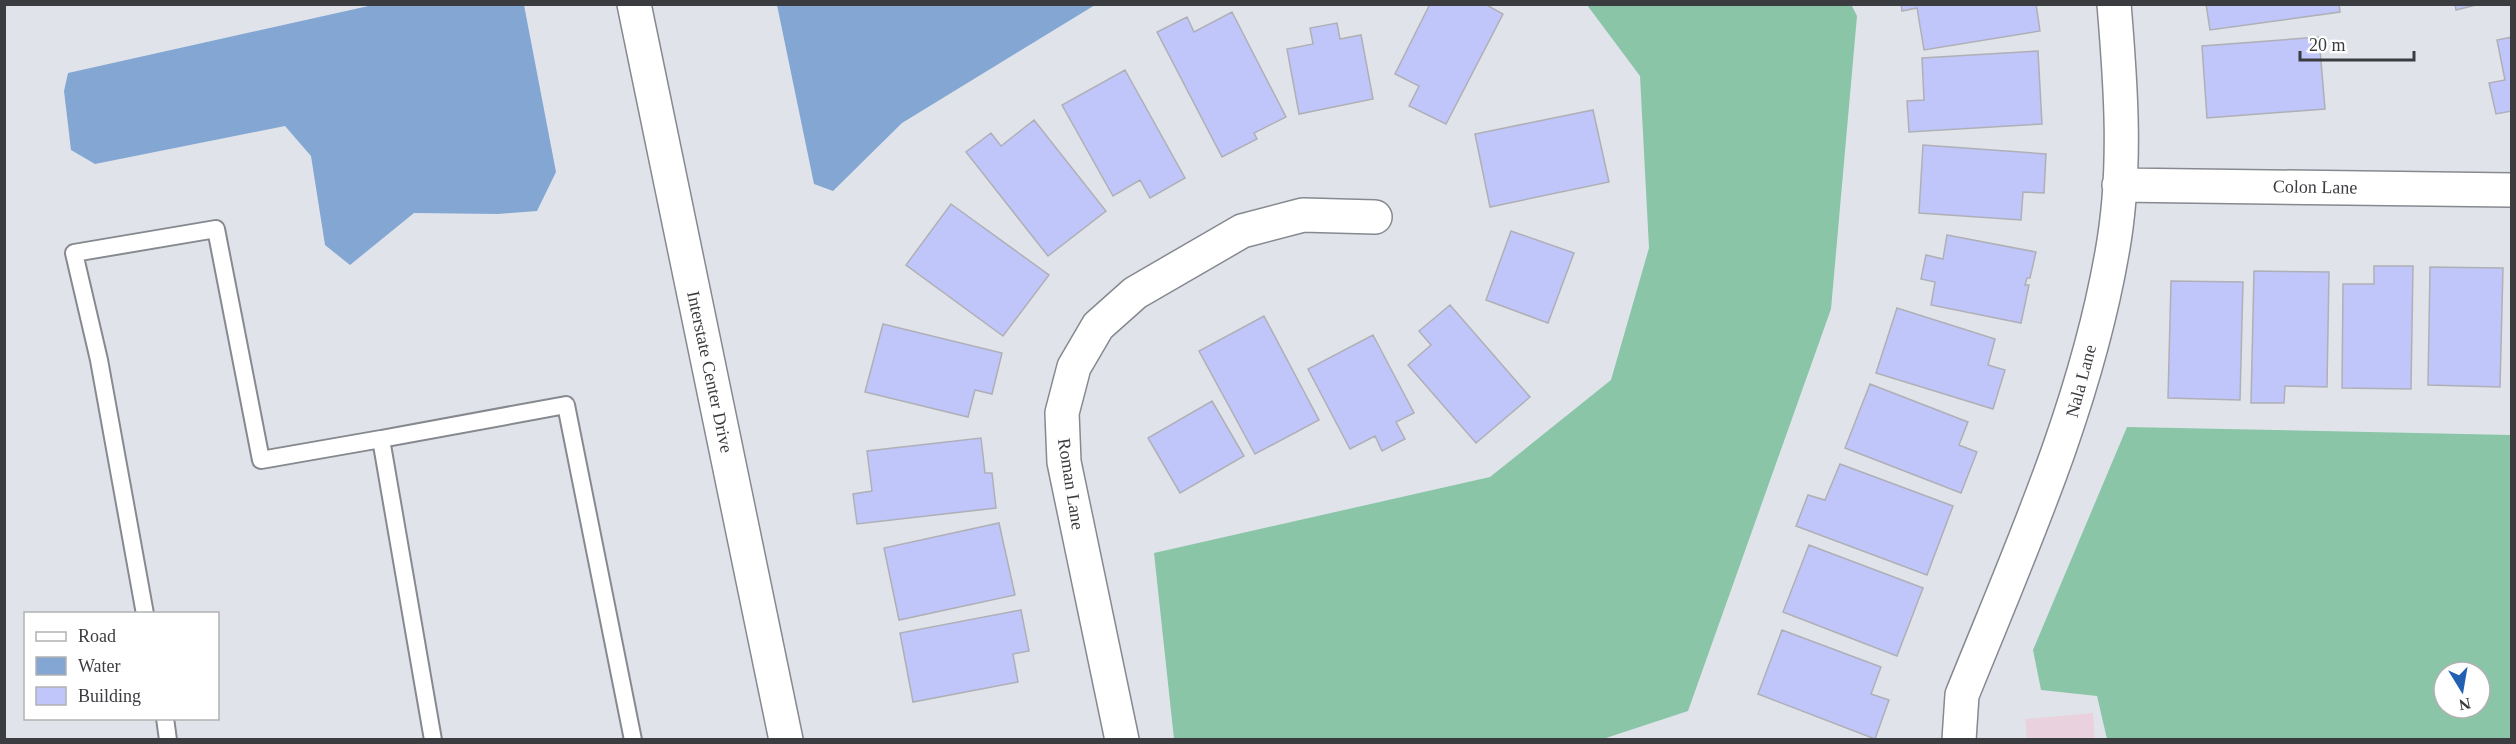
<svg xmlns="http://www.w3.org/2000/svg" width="2516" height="744" font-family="Georgia,serif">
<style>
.industrial{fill:#e9d2de}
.forest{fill:#8ac5a7;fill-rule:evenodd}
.water{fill:#83a7d2}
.building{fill:#c0c5fa;stroke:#afb0b6;stroke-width:1.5}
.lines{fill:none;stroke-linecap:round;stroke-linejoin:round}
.lane-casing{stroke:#86898f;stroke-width:20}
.street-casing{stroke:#86898f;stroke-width:36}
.secondary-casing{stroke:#86898f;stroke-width:36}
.lane{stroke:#fff;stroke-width:16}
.street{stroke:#fff;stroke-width:33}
.secondary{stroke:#fff;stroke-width:33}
.labels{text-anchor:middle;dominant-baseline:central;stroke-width:4.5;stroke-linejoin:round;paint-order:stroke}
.street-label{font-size:18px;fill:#3b3c3f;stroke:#fff}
</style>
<rect width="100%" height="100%" fill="#e0e4ea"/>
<path class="industrial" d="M2093,713l2,26h-68l-2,-20z"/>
<path class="forest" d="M1587,5l264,-1 6,12 -26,293 -143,402 -85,28h-429l-20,-186 336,-76 121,-97 38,-132 -9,-172z
M2127,427l384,8v304h-404l-10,-43 -56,-6 -8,-40zM2444,672h36v36h-36z"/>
<path class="water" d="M373,5h151l32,167 -19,39 -39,3 -84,-1 -64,52 -25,-20 -14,-89 -26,-30 -190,38 -24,-14 -7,-59 4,-18z
M777,5v-1l318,1 -193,118 -69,68 -19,-7z"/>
<path class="building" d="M1430,4h55l18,10 -57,110 -37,-18 10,-20 -24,-12z
M1901,4h135l4,27 -116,19 -7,-42 -15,3z
M2206,4h133l1,8 -130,18z
M2455,4h25l-24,6z
M1232,12l54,105 -32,16 3,6 -35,18 -65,-125 30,-15 7,15z
M1337,23l3,16 21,-4 12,64 -74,15 -12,-65 26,-5 -3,-16z
M2319,37l6,72 -118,9 -5,-72z
M2512,37v74l-16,3 -7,-31 16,-3 -8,-40z
M2038,51l4,73 -133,8 -2,-31 17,-1 -2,-42z
M1125,70l60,108 -35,20 -10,-18 -27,16 -51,-91z
M1593,110l16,72 -119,25 -15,-73z
M1034,120l72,91 -58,45 -82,-104 25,-19 10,13z
M1923,145l123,9 -2,39 -21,-1 -2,28 -102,-7z
M951,204l98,71 -46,61 -97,-71z
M1511,231l63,22 -26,70 -62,-23z
M1947,235l89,17 -6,26h-3l-2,7h4l-8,38 -90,-18 4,-23 -14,-3 5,-24 17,4z
M2374,266h39l-2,123 -69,-1 1,-104h31z
M2430,267l73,1 -3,119 -72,-2z
M2254,271l75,1 -2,115 -42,-1 -1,17h-33z
M2171,281l72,1 -3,118 -72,-2z
M1450,305l80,92 -54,46 -68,-78 23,-20 -12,-14z
M1897,308l98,31 -7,26 17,5 -12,39 -117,-36z
M1264,316l55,104 -64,34 -56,-103z
M883,324l119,29 -10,41 -17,-4 -7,27 -103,-25z
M1373,335l41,78 -18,9 9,17 -23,12 -7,-15 -25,13 -42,-80z
M1870,384l98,38 -9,23 18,7 -16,41 -116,-45z
M1212,401l32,55 -64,37 -32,-55z
M981,438l4,35h7l4,35 -139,16 -4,-30 19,-3 -5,-40z
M1840,464l113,42 -26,69 -131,-49 12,-31 17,5z
M999,523l16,72 -116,25 -15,-72z
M1809,545l114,43 -26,68 -114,-44z
M1021,610l8,41 -16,3 5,28 -105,20 -13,-69z
M1782,630l99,37 -10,27 18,6 -14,39 -117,-45z"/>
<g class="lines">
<defs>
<path id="lane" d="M145,614l-46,-254 -25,-107 142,-24 45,231 120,-21
M165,718l3,22
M433,740l-52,-301 185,-34 67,335"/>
<path id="street" d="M2119,185l393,5
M1122,740l-58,-278 -2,-49 12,-46 24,-41 37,-33 107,-62 61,-16 72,2
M1959,740l3,-45c58,-144 123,-287 150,-442 15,-82 9,-166 2,-249"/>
<path id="secondary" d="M634,4l152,736"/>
</defs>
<use href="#lane" class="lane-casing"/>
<use href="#street" class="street-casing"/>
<use href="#secondary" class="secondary-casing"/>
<use href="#lane" class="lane"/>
<use href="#street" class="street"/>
<use href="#secondary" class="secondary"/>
</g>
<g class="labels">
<g class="street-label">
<text transform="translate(2315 187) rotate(1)">Colon Lane</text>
<text transform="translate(710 372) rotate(78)">Interstate Center Drive</text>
<text transform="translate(2081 381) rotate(-75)">Nala Lane</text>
<text transform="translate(1071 484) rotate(81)">Roman Lane</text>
</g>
</g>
<rect width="2516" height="744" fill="none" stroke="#3b3c3f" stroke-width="12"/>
<rect x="24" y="612" width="195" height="108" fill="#ffffff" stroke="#b1b1b2" stroke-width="1.5"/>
<rect x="36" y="632" width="30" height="9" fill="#ffffff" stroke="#b1b1b2" stroke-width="1.5"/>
<text x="78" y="642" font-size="18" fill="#3b3c3f">Road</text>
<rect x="36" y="657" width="30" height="18" fill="#83a7d2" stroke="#b1b1b2" stroke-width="1.5"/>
<text x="78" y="672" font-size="18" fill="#3b3c3f">Water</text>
<rect x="36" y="687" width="30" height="18" fill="#c0c5fa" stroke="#b1b1b2" stroke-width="1.5"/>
<text x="78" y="702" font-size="18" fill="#3b3c3f">Building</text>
<g transform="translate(2462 690) rotate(169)"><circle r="28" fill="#ffffff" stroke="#b1b1b2" stroke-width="1.5"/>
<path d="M0-4.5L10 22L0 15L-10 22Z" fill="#2261b2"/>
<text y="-9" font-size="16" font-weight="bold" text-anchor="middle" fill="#3b3c3f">N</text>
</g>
<path d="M2300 51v9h114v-9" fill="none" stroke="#3b3c3f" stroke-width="3"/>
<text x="2309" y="51" font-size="18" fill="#3b3c3f" stroke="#ffffff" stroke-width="4.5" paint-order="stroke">20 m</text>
</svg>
